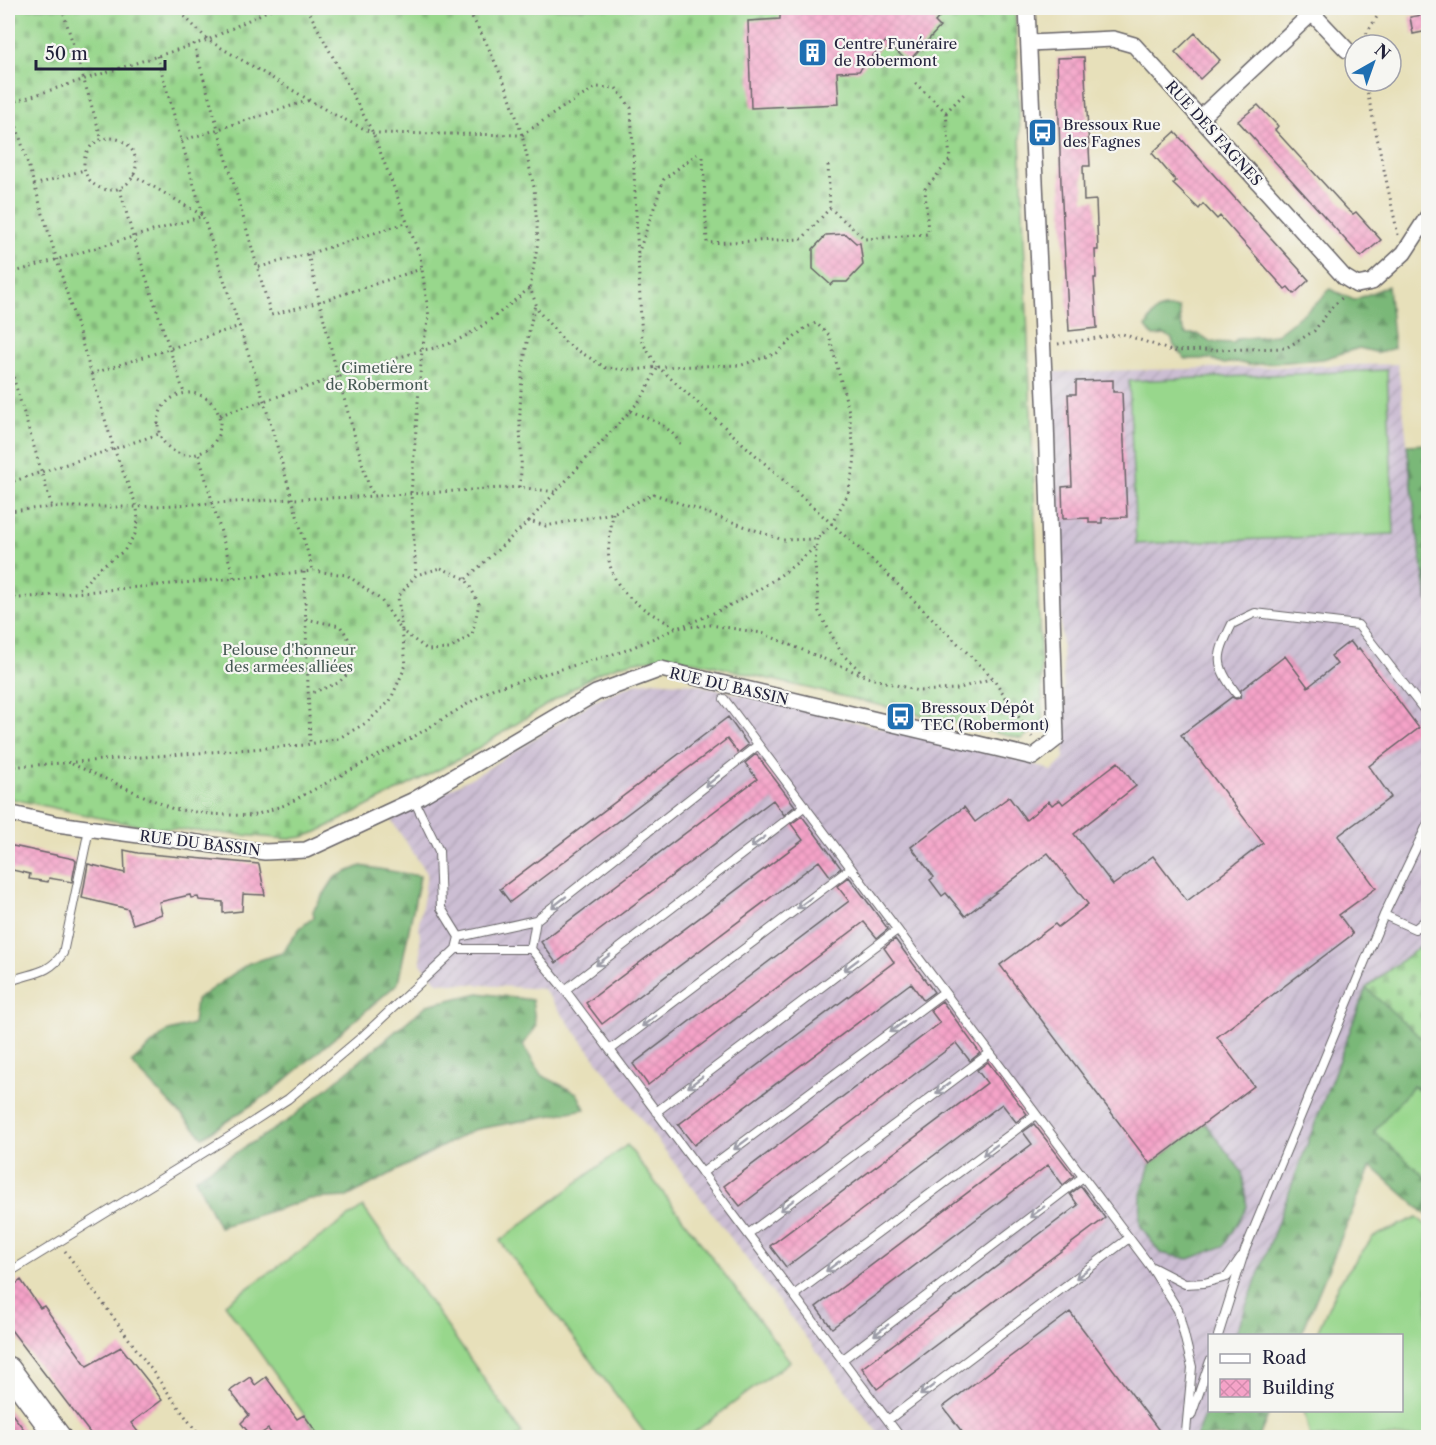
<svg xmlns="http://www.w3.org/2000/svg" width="1436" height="1445" font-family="'Libre Caslon Text',serif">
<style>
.industrial{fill:url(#industrial-furrows)}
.forest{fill:url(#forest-firs);stroke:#4e6d5a;stroke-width:1.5}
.cemetery{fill:url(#cemetery-stones);stroke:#5d7c64;stroke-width:1.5}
.pitch{fill:#98d78c;stroke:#5d7c64;stroke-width:1.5}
.building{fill:url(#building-cross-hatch)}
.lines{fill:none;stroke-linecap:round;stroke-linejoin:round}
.service-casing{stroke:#676467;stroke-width:10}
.minor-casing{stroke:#676467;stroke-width:18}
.primary-casing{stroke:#676467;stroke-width:27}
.path{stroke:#676467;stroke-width:3;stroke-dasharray:1.5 4.5;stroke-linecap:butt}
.service{stroke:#fff;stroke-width:8}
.minor{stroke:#fff;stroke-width:15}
.primary{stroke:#fff;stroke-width:24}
.oneway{stroke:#9c9ca7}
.labels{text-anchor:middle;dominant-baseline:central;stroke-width:4.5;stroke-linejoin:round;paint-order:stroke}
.poi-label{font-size:15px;fill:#22223b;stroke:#f6f6f2;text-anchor:start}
.street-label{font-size:15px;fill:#22223b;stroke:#f6f6f2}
.park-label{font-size:15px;fill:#455853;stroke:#f6f6f2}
</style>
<defs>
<pattern id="industrial-furrows" width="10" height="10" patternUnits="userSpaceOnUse" patternTransform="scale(1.5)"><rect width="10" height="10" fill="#ccbed3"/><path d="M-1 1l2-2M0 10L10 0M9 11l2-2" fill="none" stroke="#afa3b6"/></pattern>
<pattern id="forest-firs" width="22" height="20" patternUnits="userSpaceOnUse" patternTransform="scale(1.5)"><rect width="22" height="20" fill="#7ab878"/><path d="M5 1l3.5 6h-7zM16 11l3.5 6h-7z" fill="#649564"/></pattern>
<pattern id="cemetery-stones" width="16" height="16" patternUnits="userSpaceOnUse" patternTransform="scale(1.5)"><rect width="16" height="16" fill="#98d78c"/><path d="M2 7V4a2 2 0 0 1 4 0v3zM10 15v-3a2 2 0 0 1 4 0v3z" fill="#83b87a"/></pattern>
<pattern id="building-cross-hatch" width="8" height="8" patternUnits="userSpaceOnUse" patternTransform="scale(1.5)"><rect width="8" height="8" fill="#f5a3c8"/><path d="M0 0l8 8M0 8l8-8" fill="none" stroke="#d28cad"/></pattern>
</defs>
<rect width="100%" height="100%" fill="#f6f6f2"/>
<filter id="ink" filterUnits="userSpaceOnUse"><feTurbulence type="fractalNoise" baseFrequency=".0167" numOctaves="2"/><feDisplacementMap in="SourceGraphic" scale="12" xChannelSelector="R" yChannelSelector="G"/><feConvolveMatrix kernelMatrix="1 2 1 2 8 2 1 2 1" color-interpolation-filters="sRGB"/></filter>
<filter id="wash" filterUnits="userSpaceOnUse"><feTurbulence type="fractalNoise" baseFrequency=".008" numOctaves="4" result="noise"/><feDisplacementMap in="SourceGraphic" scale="24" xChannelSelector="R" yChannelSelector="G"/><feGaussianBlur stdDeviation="1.35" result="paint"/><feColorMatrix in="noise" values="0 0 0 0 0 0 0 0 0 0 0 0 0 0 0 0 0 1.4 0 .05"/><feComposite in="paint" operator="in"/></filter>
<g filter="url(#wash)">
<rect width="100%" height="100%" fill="#e7e0ba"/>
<path class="industrial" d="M1398,364l21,182 9,56v338l-62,48 -131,347 -25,1 -1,66 -13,35h-315l-338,-448 -106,-7 -16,-18 -2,-43 5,-25 3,-23 -36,-53 91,-48 115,-73 37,-15 19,-3 42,3 333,78 24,9 12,-12 1,-39 -15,-348z"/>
<path class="forest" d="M1388,286l6,62 -15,5 -20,-5 -36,11 -74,6 -12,-3 -13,2 -13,-5h-26l-11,-13 -2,-7 -6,-4 -13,1 -7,-9c9,-19 12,-20 33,-19l2,16 5,10h12l12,8 24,1 3,-4 38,-4 43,-33 12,-13 24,11z
M1428,444v158l-9,-56 -12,-101z
M361,866l59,10 -22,107 -125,108 -70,46 -72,-74 35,-31 27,-8 3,-24 53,-37 33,-10 18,-25 14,-11 -1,-6 22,-34z
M1428,940v153l-15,-7 -39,46 54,47v37l-57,-50 -70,169 -66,1 131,-348z
M479,993l53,7 4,27 -13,18 18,30 36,18 8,16 -112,21 -126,67 -37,2 -91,28 -24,-49 94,-58 138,-115z
M1205,1123l37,49 5,35 -23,39 -35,13 -29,-6 -20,-28 1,-31 9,-30z
M1209,1402l1,8 60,1 -11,26h-63z"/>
<path class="cemetery" d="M8,8h1007l28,713 -21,18 -324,-77c-40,-6 -66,-4 -102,12l-129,81 -150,77 -14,5 -16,2 -137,-12 -36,-6 -106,-23z
M1428,940v104l-62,-56z"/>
<path class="pitch" d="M1387,370l7,164 -258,10 -7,-163z
M1413,1086l15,13v80l-54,-47z
M627,1145l163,216 -102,76h-40l-148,-196z
M363,1207l159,226 -7,5 -195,-1 -95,-133z
M1417,1217l11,10v210h-118l-6,-26 98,-1v-74l-86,-1 23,-52 34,-46z"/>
<g id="blocks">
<path class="building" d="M780,8h167l-12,14 5,5 -32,35 -22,-21 -27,30 -22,1 2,32 -88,4 -3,-87 32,-2z
M1428,14v17l-15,3 -3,-17z
M1195,33l25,27 -20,19 -25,-27z
M1084,57l6,109h-7l1,35 12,-1 2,50h-3l1,28h-2l3,50 -28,3 -8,-147 -4,-126z
M1258,105l20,21 -3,4 72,79 6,5 3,-2 25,28 -20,17 -123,-136z
M1175,132l134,148 -15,14 -6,-7 -3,2 -65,-73 -3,3 -14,-15 -4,5 -26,-25 3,-3 -24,-28z
M846,234l10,9h4l3,22 -16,17h-13l-3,3 -18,-16v-20l13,-14z
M1113,380v12h9l5,125 -25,1v5h-13v-5l-26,1 -1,-32 10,-1 -4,-92h8v-13z
M1350,641l7,9 2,-2 60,80 -50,38 22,31 -53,39 38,52 -37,27 14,19 -136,103 37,49 -104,78 -150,-199 55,-41 3,3 30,-23 -40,-51 -83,63 -19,-23 -4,3 -12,-16 4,-3 -23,-30 53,-40 11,15 34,-25 17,23 23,-19 3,4 8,-5 3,4 55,-42 18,24 -62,48 39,51 40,-29 34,45 76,-58 -82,-108 51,-38 4,2 4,-1 1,-8 44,-34 23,31 29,-23 -6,-8z
M728,717l20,28 -10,8 -11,-14 -217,163 -10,-13z
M756,754l39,52 -11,9 -11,-15 -217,163 -15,-21 216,-163 -12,-16z
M802,816l39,52 -11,8 -11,-15 -217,163 -16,-21 217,-163 -12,-16z
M8,845l66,14 2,2 -4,21 -23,-4 -1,4 -19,-3 1,-5 -22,-5z
M124,850l14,3 121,11 6,31 -22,-1 -1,17 -19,2v-11l-24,-2 -1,-3 -7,1 -1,-3 -31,7 3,12 -29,10 -5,-15 -46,-11 6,-34 37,9z
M849,877l39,52 -11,9 -13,-16 -216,163 -15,-21 216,-163 -12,-15z
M895,939l39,53 -11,8 -12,-17 -217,162 -16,-20 216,-163 -10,-14z
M942,1001l38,52 -10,8 -14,-18 -216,163 -16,-20 216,-163 -10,-13z
M988,1062l39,52 -11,8 -14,-18 -216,163 -16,-21 217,-163 -10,-13z
M1034,1124l40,52 -11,9 -15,-20 -216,163 -16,-21 216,-163 -9,-12z
M1081,1186l24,32 -228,171 -15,-21 216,-163 -8,-11z
M21,1280l19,28 4,-2 43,60 34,-19 30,38 11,15 -31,23 11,14h-49l-85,-111v-36z
M1070,1312l94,125h-198l-23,-30z
M250,1377l5,8 11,-8 31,42 7,-4 16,22h-46l-6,-8 -12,8h-4l-11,-14 8,-8 -19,-24z
M8,1409l22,28h-22z"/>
</g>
</g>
<g filter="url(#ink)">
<use href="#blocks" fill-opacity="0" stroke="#676467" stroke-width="1.5"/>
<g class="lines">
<defs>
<path id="service" d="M1236,693c-22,-30 -20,-36 -4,-69l23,-11 103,12 70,90
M724,699l427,568 27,43 14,57 -6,65 -2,6
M1384,915l31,14 13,-11
M536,920l-5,29 34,41 336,448
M459,937l77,-17 222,-175
M456,949h75
M8,982c22,-10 40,-6 55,-29l26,-124
M565,990l240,-184
M610,1050l241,-182
M656,1112l241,-182
M702,1173l242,-181
M748,1234l242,-181
M1152,1267l33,17 19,-1 23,-6 14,-20
M8,1273l221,-136 59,-38 76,-64 92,-86 3,-12 -18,-29 -2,-57 -25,-51
M794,1295l242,-180
M1218,1336l27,-86 139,-335 44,-92
M842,1360l241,-183
M1191,1416l19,-55
M888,1420l241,-182"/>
<path id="minor" d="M1312,13l35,37
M1029,43l84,-4 21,6 210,232 13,8 15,-3 32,-29 24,-37
M1201,117l111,-104 -5,-5
M8,813l49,11 208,28 41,-2 108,-50 182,-107 65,-24 372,88 23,-18 -10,-319 -19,-412"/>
<path id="primary" d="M8,1369l51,69"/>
</defs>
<use href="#service" class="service-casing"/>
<use href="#minor" class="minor-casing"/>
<use href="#primary" class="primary-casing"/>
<path class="path" d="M62,8l40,132
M176,8l32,32 123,73 42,20 149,2 40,-27 35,-21 19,1 15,20 11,234 16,25 226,204 109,107 39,59
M307,8l66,125 47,123 9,61 -7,33 -11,144 5,81
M194,44l77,271 48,-13 102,-33
M1360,44l20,-32 7,-4
M157,56l46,160 61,185 49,170
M1365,81l33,154
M915,83l31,29 19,-19
M8,98l106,351 23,58 1,14 -3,13 -11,17 -21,14 -27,27
M10,103l198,-63 65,-32
M84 164a26 26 0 1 1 52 0a26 26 0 1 1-52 0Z
M181,141l129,-41
M703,157l4,86 95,-4 28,-31 35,31 63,-5 -3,-45 25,-29 -4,-48
M828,165l2,43
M133,175l69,40
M34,185l50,-15
M120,189l13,48 51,156
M308,254l30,123 31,110 5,8
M638,254l26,-75 33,-25
M259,267l49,-13 98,-31
M8,274l195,-58
M1058,344l65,-10 49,17 114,-3 28,-17 19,-25 11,-10
M8,360l44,147
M91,374l149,-48
M158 424a31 31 0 1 1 62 0a31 31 0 1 1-62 0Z
M630,411c19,7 40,14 50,33
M220,415l202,-65c43,-4 75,-36 108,-62
M199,455l35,123
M8,483l151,-49
M519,487c5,-25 0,-50 1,-75 1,-37 6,-71 15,-107
M8,511l44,-4h85l155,-8 67,-2 160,-10 36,5
M613,513c-2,16 -7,37 -3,52 8,33 40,48 67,63 51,-19 99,-44 139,-82
M529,521l113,-123 16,-31
M817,539l-2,24 4,49 23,42 25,23 51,14 39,-2 36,-11
M441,568l25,11 13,25 -7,30 -22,15 -22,1 -26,-19 -4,-34 18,-22z
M304,572l6,171
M466,579l63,-58 17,5 67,-13 41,-19 129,46 34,-1 14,-14 17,-31 7,-35 -6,-47 -20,-77 -13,-12 -11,5 -28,25 -35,12 -84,2 -24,3 -28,-2 -40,-25 -27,-31 -9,-24 8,-47 -4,-54 -12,-52 -14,-44 -23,-51 -18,-32
M8,599l305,-28 34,4 34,25 21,31 4,34 -16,36 -24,22 -27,15 -34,7 -297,22
M306,619l34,7c12,16 15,24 12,44l-14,13 -29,11
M72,764l101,45 37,5 42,2 33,-11 130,-69 77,-47 132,-38 53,-23 34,-3 51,8 105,44
M65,1251l136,187"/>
<use href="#service" class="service"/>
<use href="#minor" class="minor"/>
<use href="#primary" class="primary"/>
</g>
<defs><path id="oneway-shaft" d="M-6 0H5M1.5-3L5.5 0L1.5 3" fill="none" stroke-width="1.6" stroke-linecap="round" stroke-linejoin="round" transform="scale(1.5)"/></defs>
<g class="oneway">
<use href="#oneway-shaft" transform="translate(712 781) rotate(142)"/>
<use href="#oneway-shaft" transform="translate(758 842) rotate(143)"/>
<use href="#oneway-shaft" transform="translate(559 902) rotate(142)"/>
<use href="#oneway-shaft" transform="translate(804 903) rotate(143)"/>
<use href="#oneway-shaft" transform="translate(603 960) rotate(143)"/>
<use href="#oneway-shaft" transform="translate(851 965) rotate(143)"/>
<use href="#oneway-shaft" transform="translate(649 1021) rotate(143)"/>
<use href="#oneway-shaft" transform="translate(897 1027) rotate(143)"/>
<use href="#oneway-shaft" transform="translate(695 1082) rotate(143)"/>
<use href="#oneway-shaft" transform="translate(943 1088) rotate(143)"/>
<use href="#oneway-shaft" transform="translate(741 1144) rotate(143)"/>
<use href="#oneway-shaft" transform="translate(990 1150) rotate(143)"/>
<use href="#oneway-shaft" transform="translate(787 1205) rotate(143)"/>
<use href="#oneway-shaft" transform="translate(1037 1212) rotate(143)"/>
<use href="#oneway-shaft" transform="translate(833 1266) rotate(143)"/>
<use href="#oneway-shaft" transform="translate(1083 1273) rotate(143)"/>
<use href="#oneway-shaft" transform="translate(881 1330) rotate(143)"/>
<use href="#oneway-shaft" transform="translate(927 1390) rotate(143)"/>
</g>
</g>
<defs>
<symbol id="building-square" viewBox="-11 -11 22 22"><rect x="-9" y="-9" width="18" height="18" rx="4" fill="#1f6fb2" stroke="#f6f6f2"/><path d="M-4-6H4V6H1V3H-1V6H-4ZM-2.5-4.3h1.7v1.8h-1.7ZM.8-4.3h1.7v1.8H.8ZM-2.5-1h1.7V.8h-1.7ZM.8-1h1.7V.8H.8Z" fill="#fff"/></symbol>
<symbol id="bus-square" viewBox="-11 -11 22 22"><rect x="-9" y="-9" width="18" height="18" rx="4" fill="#1f6fb2" stroke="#f6f6f2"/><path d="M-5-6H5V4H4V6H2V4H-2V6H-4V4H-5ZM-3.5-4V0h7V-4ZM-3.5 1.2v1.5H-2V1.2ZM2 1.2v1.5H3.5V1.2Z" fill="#fff"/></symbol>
</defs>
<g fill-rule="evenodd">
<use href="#building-square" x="796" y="36" width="33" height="33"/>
<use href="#bus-square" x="1026" y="116" width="33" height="33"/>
<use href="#bus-square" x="884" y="700" width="33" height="33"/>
</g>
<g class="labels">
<g class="poi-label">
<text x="834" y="43">Centre Funéraire<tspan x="834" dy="17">de Robermont</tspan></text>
<text x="1063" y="124">Bressoux Rue<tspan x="1063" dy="17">des Fagnes</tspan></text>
<text x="921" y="707">Bressoux Dépôt<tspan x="921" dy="17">TEC (Robermont)</tspan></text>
</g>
<g class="street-label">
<text transform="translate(1214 133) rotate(48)">RUE DES FAGNES</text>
<text transform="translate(729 686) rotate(13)">RUE DU BASSIN</text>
<text transform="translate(200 843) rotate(7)">RUE DU BASSIN</text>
</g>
<g class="park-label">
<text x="377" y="367">Cimetière<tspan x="377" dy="17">de Robermont</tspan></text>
<text x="289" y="649">Pelouse d'honneur<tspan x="289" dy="17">des armées alliées</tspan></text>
</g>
</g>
<rect width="1436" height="1445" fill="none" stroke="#f6f6f2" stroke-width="30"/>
<rect x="1208" y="1334" width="195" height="78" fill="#f6f6f2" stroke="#a1a1a9" stroke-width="1.5"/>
<rect x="1220" y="1354" width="30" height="9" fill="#ffffff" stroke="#a1a1a9" stroke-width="1.5"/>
<text x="1262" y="1364" font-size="18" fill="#22223b">Road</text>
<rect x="1220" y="1379" width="30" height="18" fill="url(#building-cross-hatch)" stroke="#a1a1a9" stroke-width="1.5"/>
<text x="1262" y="1394" font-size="18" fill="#22223b">Building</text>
<g transform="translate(1373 63) rotate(40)"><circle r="28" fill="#f6f6f2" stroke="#a1a1a9" stroke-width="1.5"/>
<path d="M0-4.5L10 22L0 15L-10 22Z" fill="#1f6fb2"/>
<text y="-9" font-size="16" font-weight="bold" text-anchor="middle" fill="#22223b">N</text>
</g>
<path d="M36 60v9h129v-9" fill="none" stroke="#22223b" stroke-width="3"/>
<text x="45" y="60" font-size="18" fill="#22223b" stroke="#f6f6f2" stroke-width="4.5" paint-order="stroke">50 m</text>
</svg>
